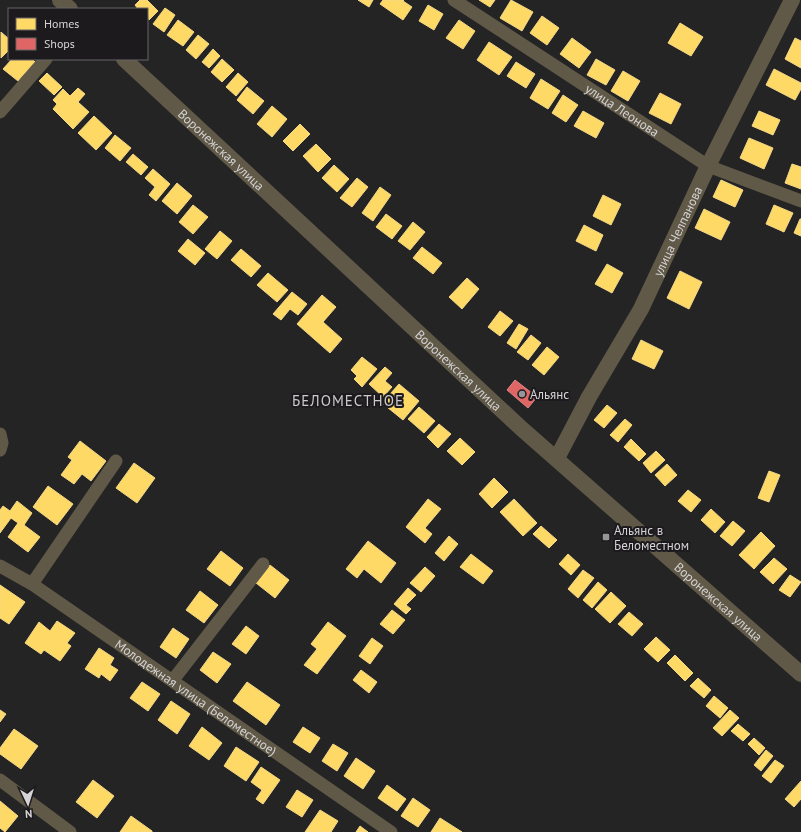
<svg xmlns="http://www.w3.org/2000/svg" width="801" height="832" font-family="'PT Sans',sans-serif">
<style>
.homes{fill:#ffd966;stroke:#f2d787}
.shops{fill:#e06666;stroke:#dd8787}
.lines{fill:none;stroke-linecap:round;stroke-linejoin:round}
.minor{stroke:#605947;stroke-width:13}
.tertiary{stroke:#605947;stroke-width:16}
.poi-dot{fill:#979697;stroke:#1c1a1c;stroke-width:1.5}
.labels{text-anchor:middle;dominant-baseline:central;stroke-width:4;stroke-linejoin:round;paint-order:stroke}
.street-label{font-size:13px;fill:#d5d3d5;stroke:#1c1a1c}
.poi-label{font-size:13px;fill:#d5d3d5;stroke:#1c1a1c;text-anchor:start}
.quarter-label{font-size:15px;letter-spacing:1px;fill:#ccc9cd;stroke:#1c1a1c}
</style>
<rect width="100%" height="100%" fill="#252425"/>
<path class="homes" d="M140,0h7l11,11 -9,9 -2,-11h-9l-3,-4z
M358,0h15l-4,7z
M383,0h21l-1,1 9,6 -9,13 -23,-16z
M479,0h16l-5,7z
M511,0l22,12 -11,19 -22,-13z
M428,5l15,9 -9,16 -15,-9z
M165,8l10,7 -11,17 -11,-8z
M542,16l17,12 -12,17 -17,-12z
M178,20l16,12 -11,14 -16,-11z
M459,20l16,11 -12,18 -17,-11z
M680,23l23,14 -12,19 -23,-13z
M1,32l8,7v11l-8,8z
M198,35l11,9 -13,15 -10,-9z
M572,38l19,14 -12,16 -19,-14z
M795,38l6,3v27l-16,-9z
M489,42l23,15 -13,18 -22,-15z
M213,49l7,7 -11,12 -7,-6z
M12,59h20l3,3 -17,19 -15,-12z
M222,59l12,11 -12,12 -11,-10z
M596,59l19,11 -9,15 -19,-10z
M516,62l19,12 -9,14 -19,-12z
M774,69l27,14v6l-6,11 -29,-15z
M623,71l17,10 -12,20 -17,-10z
M47,73l15,14 -8,8 -15,-14z
M238,73l10,9 -12,14 -10,-9z
M541,79l19,12 -12,18 -18,-11z
M247,87l17,14 -11,13 -16,-14z
M78,88l7,6 -7,8 11,10 -16,17 -20,-20 4,-5 -4,-4 10,-11 7,7z
M660,93l21,11 -10,20 -22,-11z
M563,95l15,10 -12,17 -14,-9z
M272,106l15,13 -15,18 -15,-13z
M583,111l21,12 -8,15 -22,-12z
M759,111l21,9 -7,15 -21,-9z
M94,116l18,17 -16,17 -18,-17z
M300,124l10,10 -17,17 -10,-10z
M115,135l16,13 -11,13 -15,-13z
M749,138l24,10 -9,21 -24,-11z
M316,144l15,15 -13,13 -15,-16z
M133,154l15,13 -7,8 -15,-13z
M792,164l9,3v22l-16,-6z
M334,165l15,14 -12,13 -15,-14z
M153,169l17,15 -14,17 -7,-6 6,-8 -10,-9z
M357,178l11,9 -16,20 -12,-9z
M721,180l22,10 -8,17 -22,-10z
M177,183l15,13 -15,18 -15,-13z
M380,187l11,8 -18,26 -11,-8z
M603,195l18,9 -10,21 -18,-9z
M193,205l15,12 -15,17 -14,-12z
M774,205l19,8 -9,19 -18,-8z
M704,209l26,13 -9,18 -26,-12z
M386,214l16,12 -10,13 -16,-12z
M800,219h1v17l-7,-3z
M413,222l12,10 -15,18 -12,-9z
M584,225l19,10 -7,16 -20,-10z
M220,231l12,10 -15,18 -12,-10z
M188,239l17,14 -10,12 -17,-14z
M422,247l20,16 -9,11 -20,-16z
M241,249l20,17 -10,11 -20,-17z
M607,264l16,9 -11,20 -17,-9z
M680,271l22,11 -13,27 -22,-11z
M268,273l20,17 -11,12 -20,-17z
M467,278l12,11 -17,20 -13,-12z
M292,292l15,12 -9,11 -8,-6 -9,11 -8,-6z
M322,295l14,12 -13,15 19,17 -12,14 -33,-29z
M500,311l13,10 -13,15 -12,-9z
M519,324l9,5 -12,20 -9,-6z
M531,335l10,8 -13,17 -11,-8z
M641,340l22,11 -9,18 -22,-10z
M547,347l12,10 -15,18 -12,-10z
M362,357l15,12 -15,18 -8,-8 3,-3 -6,-6z
M385,367l7,6 -7,8 7,6 -9,10 -14,-13z
M399,384l20,17 -16,19 -21,-17z
M607,405l10,8 -13,15 -10,-8z
M419,407l16,14 -11,12 -16,-14z
M625,419l7,6 -14,17 -8,-7z
M439,424l12,10 -13,14 -11,-11z
M460,438l15,14 -13,13 -15,-14z
M631,439l15,15 -7,7 -15,-14z
M80,441l26,20 -15,20 -9,-7 -8,10 -13,-9 11,-15 -4,-3z
M656,451l9,9 -14,13 -8,-10z
M134,463l21,15 -18,25 -21,-15z
M667,464l10,11 -12,11 -10,-11z
M769,471l11,4 -11,27 -11,-4z
M494,478l14,14 -16,16 -13,-14z
M48,486l25,18 -16,21 -24,-18z
M688,490l13,10 -10,12 -13,-11z
M428,499l13,10 -16,19 7,6 -7,9 -19,-16z
M514,499l23,24 -14,13 -23,-24z
M17,501l15,12 -8,12 16,12 -12,15 -20,-15 10,-14 -7,-5 -11,15v-23l3,-4 7,5z
M711,509l14,13 -10,11 -14,-13z
M733,521l12,10 -13,15 -12,-10z
M541,526l16,14 -8,8 -16,-14z
M761,532l14,14 -21,23 -15,-14z
M449,536l9,8 -14,17 -9,-8z
M368,541l28,22 -15,20 -17,-14 -7,9 -11,-9z
M221,551l22,17 -13,18 -23,-17z
M471,554l22,17 -10,13 -23,-17z
M568,554l12,11 -9,10 -12,-11z
M774,558l13,11 -14,15 -13,-12z
M270,565l19,15 -14,18 -19,-15z
M425,567l10,9 -14,16 -11,-9z
M583,570l11,8 -16,20 -10,-9z
M790,575l11,7 -11,15 -11,-7z
M598,582l9,8 -15,18 -9,-8z
M0,585l25,17 -16,22 -9,-6z
M408,588l8,7 -10,10 5,4 -5,5 -12,-10z
M200,591l18,14 -14,18 -18,-13z
M611,592l15,14 -16,17 -15,-14z
M392,610l13,10 -12,14 -13,-10z
M629,612l14,12 -11,12 -14,-12z
M57,621l18,12 -8,10 4,3 -11,15 -16,-11 -3,4 -16,-11 14,-21 11,9z
M328,622l18,14 -29,38 -13,-9 13,-16 -6,-5z
M246,626l13,10 -13,18 -14,-10z
M173,628l16,11 -13,19 -16,-11z
M656,637l14,13 -12,12 -14,-13z
M372,638l11,8 -13,18 -11,-8z
M99,648l15,10 -4,7 8,5 -8,11 -9,-7 -2,4 -14,-9z
M213,652l18,12 -14,19 -17,-13z
M675,655l18,18 -8,8 -18,-18z
M361,670l16,12 -8,11 -16,-13z
M698,678l13,12 -7,8 -14,-12z
M142,682l18,12 -12,17 -18,-13z
M247,682l33,23 -14,20 -33,-24z
M714,696l14,12 -8,10 -14,-12z
M171,701l19,13 -13,20 -19,-14z
M0,710l6,4 -6,8z
M730,710l9,8 -17,18 -9,-8z
M738,724l12,10 -7,7 -12,-10z
M202,727l20,16 -13,17 -20,-14z
M303,727l17,11 -10,15 -17,-11z
M14,729l24,17 -17,23 -21,-15v-6z
M754,738l11,10 -6,7 -11,-11z
M333,744l15,9 -11,18 -15,-10z
M236,747l23,15 -13,19 -22,-15z
M766,750l7,6 -12,15 -7,-6z
M356,758l19,13 -12,18 -19,-13z
M775,760l9,6 -13,17 -9,-7z
M261,767l19,13 -17,24 -7,-5 6,-9 -11,-8z
M93,780l21,16 -17,22 -21,-16z
M801,781v18l-7,8 -9,-8z
M387,785l19,14 -9,12 -19,-13z
M297,790l16,10 -11,17 -16,-10z
M413,798l17,12 -12,17 -17,-11z
M0,801l18,15 -13,16 -5,-4z
M320,810l18,11 -7,11h-26z
M131,816l21,15v1h-32z
M440,818l22,14h-31z
M360,826l8,6h-12z"/>
<path class="shops" d="M515,380l22,17 -9,11 -21,-18z"/>
<g class="lines">
<g class="minor">
<path id="s1" d="M454,0l254,166 93,35"/>
<path d="M0,112l46,-53"/>
<path d="M0,434l2,9 -2,7"/>
<path id="s2" d="M0,566l32,18 359,248"/>
<path d="M32,584l84,-123"/>
<path d="M173,680l90,-116"/>
<path d="M0,780l70,52"/>
</g>
<g class="tertiary">
<path d="M60,0l10,9"/>
<path id="s3" d="M124,59l398,370 279,245"/>
<path id="s4" d="M557,458l32,-61 52,-88 67,-143 84,-166"/>
</g>
</g>
<g class="poi-dot">
<circle cx="522" cy="394" r="4"/>
<rect x="602" y="533" width="8" height="8" rx="2"/>
</g>
<g class="labels">
<g class="street-label">
<text stroke="none"><textPath href="#s1" startOffset="201">улица Леонова</textPath></text>
<text stroke="none"><textPath href="#s3" startOffset="133">Воронежская улица</textPath></text>
<text stroke="none"><textPath href="#s4" startOffset="257">улица Челпанова</textPath></text>
<text stroke="none"><textPath href="#s3" startOffset="457">Воронежская улица</textPath></text>
<text stroke="none"><textPath href="#s3" startOffset="805">Воронежская улица</textPath></text>
<text stroke="none"><textPath href="#s2" startOffset="236">Молодежная улица (Беломестное)</textPath></text>
</g>
<g class="poi-label">
<text x="530" y="394">Альянс</text>
<text x="614" y="530">Альянс в<tspan x="614" dy="15">Беломестном</tspan></text>
</g>
<g class="quarter-label">
<text x="348" y="400">БЕЛОМЕСТНОЕ</text>
</g>
</g>
<rect x="8" y="8" width="140" height="52" fill="#1c1a1c" stroke="#666466"/>
<rect x="16" y="18" width="20" height="12" fill="#ffd966" stroke="#666466"/>
<text x="44" y="28" font-size="12" fill="#d5d3d5">Homes</text>
<rect x="16" y="38" width="20" height="12" fill="#e06666" stroke="#666466"/>
<text x="44" y="48" font-size="12" fill="#d5d3d5">Shops</text>
<g transform="translate(28 804) rotate(176)" stroke="#1c1a1c" stroke-width="3" paint-order="stroke">
<path d="M0-3L7 15L0 10L-7 15Z" fill="#d5d3d5"/>
<text y="-6" font-size="11" font-weight="bold" text-anchor="middle" fill="#d5d3d5">N</text>
</g>
</svg>
